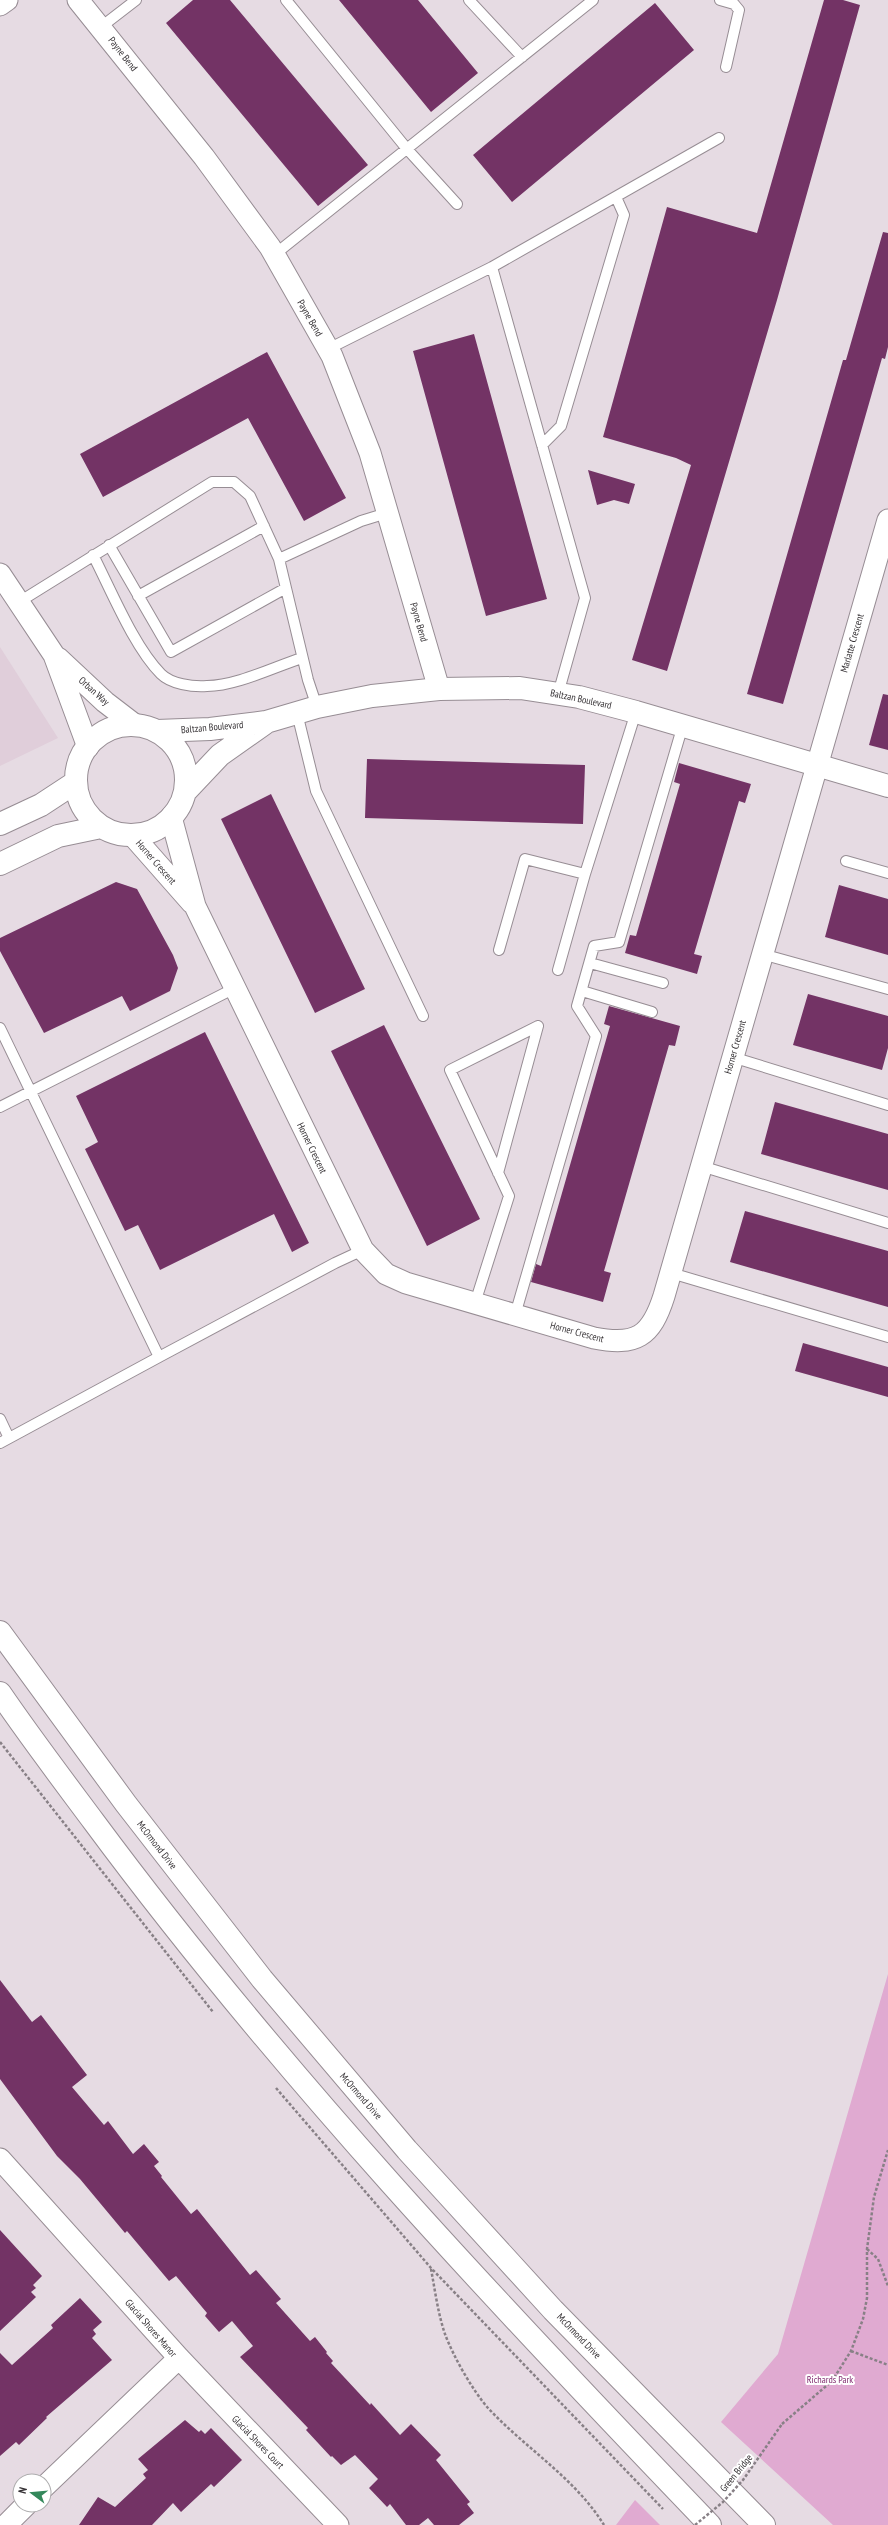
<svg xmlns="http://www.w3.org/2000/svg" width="888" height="2525" font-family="'PT Sans Narrow',sans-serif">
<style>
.built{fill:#e0ceda}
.green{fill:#e0aad1}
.building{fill:#733365}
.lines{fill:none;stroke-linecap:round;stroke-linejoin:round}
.service-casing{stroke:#978d94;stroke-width:12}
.minor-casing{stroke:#978d94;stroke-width:23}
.tertiary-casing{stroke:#978d94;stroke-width:24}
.secondary-casing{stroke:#978d94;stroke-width:24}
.path{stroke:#888086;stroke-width:2.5;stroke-dasharray:3 2;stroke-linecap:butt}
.service{stroke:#fff;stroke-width:10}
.minor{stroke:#fff;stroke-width:21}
.tertiary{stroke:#fff;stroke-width:22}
.secondary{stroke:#fff;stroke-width:22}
.path-bridge{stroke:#888086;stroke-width:2.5;stroke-dasharray:3 2;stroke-linecap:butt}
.labels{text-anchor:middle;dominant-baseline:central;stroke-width:4;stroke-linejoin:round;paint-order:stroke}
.street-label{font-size:10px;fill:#353134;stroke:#fff}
.park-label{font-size:10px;fill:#822d71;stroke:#fff}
</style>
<rect width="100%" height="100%" fill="#e6dbe3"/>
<path class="built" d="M0,647l58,91 -58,28z"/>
<path class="green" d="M888,1974v551h-55l-112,-103 57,-68z
M635,2500l25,25h-44z"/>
<path class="building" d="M193,0h37l138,165 -50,41 -152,-183z
M339,0h79l60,73 -47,39z
M824,0h19l17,5 -83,295 -110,371 -35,-11 59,-195 -15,-7 -73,-21 64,-230 90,26z
M655,3l39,47 -182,152 -39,-47z
M883,232l5,1v114l-3,12 -3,-1 -99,346 -36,-10 96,-334h3z
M474,334l73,265 -61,17 -73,-265z
M267,352l79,146 -42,23 -56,-103 -145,79 -23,-43z
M588,470l47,14 -6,20 -15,-4 -17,5z
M883,694l5,1v55l-19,-5z
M367,759l218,6 -2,59 -218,-6z
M679,763l72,21 -6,19 -6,-2 -45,153 8,2 -5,18 -72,-21 5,-18 6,1 44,-152 -6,-2z
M271,794l94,195 -50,24 -94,-194z
M116,882l21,7 36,66 5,13 -8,23 -40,20 -8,-15 -78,37 -44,-82v-13z
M839,885l49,14v56l-63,-18z
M808,994l80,22v32l-6,22 -89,-25z
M609,1006l71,20 -5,20 -6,-1 -65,226 7,2 -8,29 -72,-20 5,-18 5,2 69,-240 -6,-2z
M384,1025l96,194 -53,27 -96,-195z
M205,1032l104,211 -17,9 -18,-38 -114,56 -22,-45 -13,6 -40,-82 13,-7 -22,-46z
M775,1102l113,32v56l-127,-36z
M745,1211l143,40v56l-158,-45z
M803,1343l85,24v30l-93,-26z
M0,1980l32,42 9,-7 46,60 -15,12 32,38 4,-4 25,33 11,-10 15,18 -5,4 8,10 -1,1 30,37 6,-5 53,66 6,-5 25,29 -5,4 34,38 5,-4 12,15 -1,1 7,8 -2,2 39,42 1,-2 29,32 11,-11 30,31 -5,5 34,42 -3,2 7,9 -15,12h-25l-6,-7 -9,7h-13l-16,-21 -3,3 -18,-19 9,-9 -23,-24 -14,10 -9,-9 -1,1 -25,-27 2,-2 -68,-71 13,-11 -21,-25 -13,11 -14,-16 2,-3 -31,-37 -7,5 -42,-50 -2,2 -45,-54 -23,-23 -57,-77z
M0,2230l42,46 -9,9 3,3 -5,4 5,5 -36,34z
M80,2298l22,24 -9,8 3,4 -4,4 20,22 -66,57 1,1 -28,27 -3,-3 -16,14v-103l12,12 41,-37 -2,-3z
M185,2420l14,12 2,-2 4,4 6,-6 31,32 -28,27 -3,-3 -30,28 -8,-9 -21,22h-73l19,-28 17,10 31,-29 -3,-4 5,-4 -10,-11z"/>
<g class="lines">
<defs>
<path id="service" d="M286,0l121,149 50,55
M469,0l53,57
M720,0l14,4 5,6 -13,57
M101,27l35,-27
M274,255l319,-255
M492,267l227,-129
M328,349l164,-82 93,331 -27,96
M542,445l19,-19 63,-211 -8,-18
M109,545l62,107 115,-64
M93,555c18,35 41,92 68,119 10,10 31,13 46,12 29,0 67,-19 95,-28
M279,559l82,-38 26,-8
M138,596l126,-70
M19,602l193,-120h22l16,14 29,63 29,121 9,27
M297,713l19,78 107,225
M846,861l42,12
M585,874l51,-162
M499,950l26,-91 60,15 -27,96
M762,954l126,35
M590,963l73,20
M582,991l70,21
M0,1028l159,329 176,-94 28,-13
M732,1057l156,48
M0,1107l235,-119
M701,1166l187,57
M498,1173l40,-147
M671,1273l217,64
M475,1303l34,-107 -59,-126 88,-44
M515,1315l81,-279 -19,-30 17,-60 25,-4 64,-217
M0,1419l9,19
M0,1443l159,-86"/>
<path id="minor" d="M78,0l126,157 66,90 62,109 38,97 69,236
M0,5l7,-5
M0,574l54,81 34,92
M58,658l47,44 30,23
M171,817l24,89 168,344 23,24 20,9 188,55c42,8 57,-1 70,-42l224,-776
M133,836l59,67
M0,2159l179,199 159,167
M44,2487l135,-129
M6,2525l20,-20"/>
<path id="tertiary" d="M76 780a55 55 0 1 1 110 0a55 55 0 1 1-110 0Z
M157,731l53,-2 56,-7 51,-15 55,-11 67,-7 81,-1 59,9 57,15 252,74
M186,791l34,-36 44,-31
M0,824l41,-19 35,-23
M0,864l58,-28 43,-9"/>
<path id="secondary" d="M0,1632l126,172 136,175 145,171 146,160 211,215
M0,1693c30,44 62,86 94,129 186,251 400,478 616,703"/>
</defs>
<use href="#service" class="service-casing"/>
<use href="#minor" class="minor-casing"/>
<use href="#tertiary" class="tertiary-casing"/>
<use href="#secondary" class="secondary-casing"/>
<path class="path" d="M0,1742l213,270
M276,2088l155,180 232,241
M867,2249l11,10 10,27
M431,2269c4,21 7,45 14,65 8,22 28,57 43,74 37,40 87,70 116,117
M851,2351l37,14
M782,2424l50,-43 19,-30 12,-32 4,-21v-49l7,-52 14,-47"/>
<use href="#service" class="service"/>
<use href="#minor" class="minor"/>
<use href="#tertiary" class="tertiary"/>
<use href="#secondary" class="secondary"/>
<path class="path-bridge" d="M695,2525l28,-23 20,-22 39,-56"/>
</g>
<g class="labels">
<g class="street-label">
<text transform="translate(123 54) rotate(52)">Payne Bend</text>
<text transform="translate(310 318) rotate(60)">Payne Bend</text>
<text transform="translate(419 622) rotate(74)">Payne Bend</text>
<text transform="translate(852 643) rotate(-74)">Marlatte Crescent</text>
<text transform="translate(94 691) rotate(42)">Orban Way</text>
<text transform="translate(581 699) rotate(12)">Baltzan Boulevard</text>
<text transform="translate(212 727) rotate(-5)">Baltzan Boulevard</text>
<text transform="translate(156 862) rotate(49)">Horner Crescent</text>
<text transform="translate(735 1047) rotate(-74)">Horner Crescent</text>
<text transform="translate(312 1148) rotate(64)">Horner Crescent</text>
<text transform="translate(577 1332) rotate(15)">Horner Crescent</text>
<text transform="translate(157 1845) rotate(52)">McOrmond Drive</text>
<text transform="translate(361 2096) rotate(49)">McOrmond Drive</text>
<text transform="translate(151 2328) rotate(49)">Glacial Shores Manor</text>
<text transform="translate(579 2336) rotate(46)">McOrmond Drive</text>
<text transform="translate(258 2442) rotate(46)">Glacial Shores Court</text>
<text transform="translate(736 2473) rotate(-51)">Green Bridge</text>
</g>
<g class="park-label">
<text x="830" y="2379">Richards Park</text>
</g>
</g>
<g transform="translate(32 2493) rotate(286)"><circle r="19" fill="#ffffff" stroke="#aeadae"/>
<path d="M0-3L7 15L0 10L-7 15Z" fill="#34885b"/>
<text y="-6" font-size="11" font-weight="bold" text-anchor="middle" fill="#353134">N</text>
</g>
</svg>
